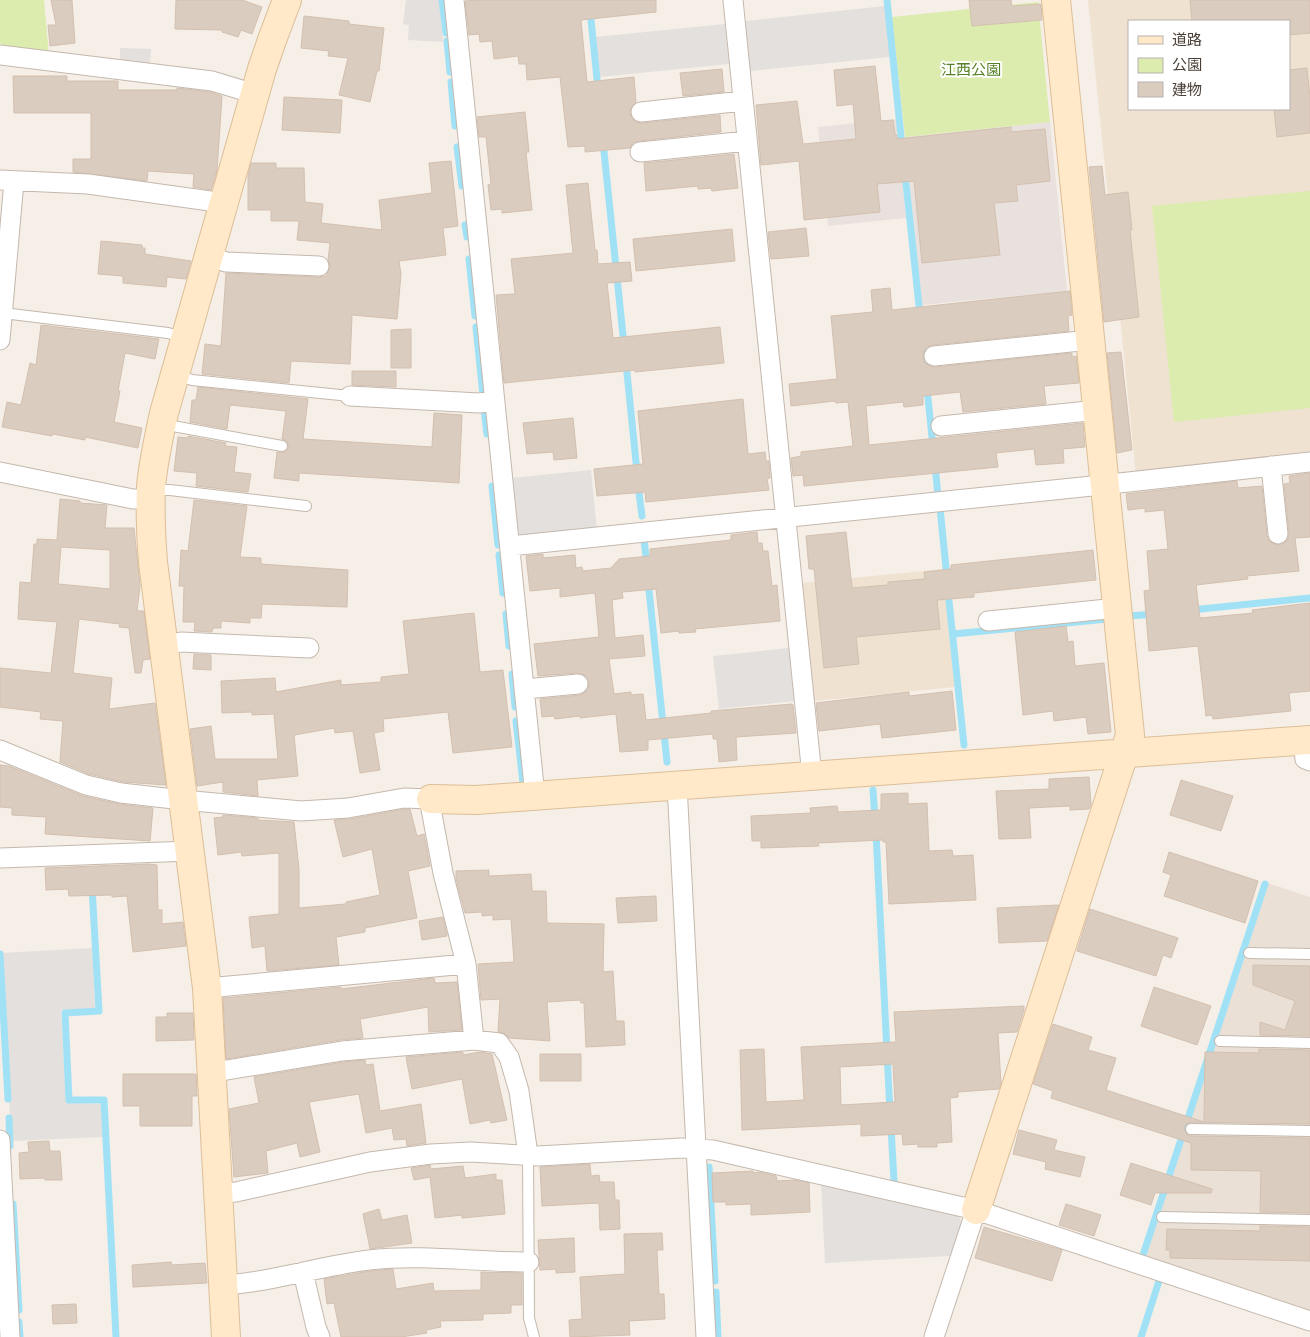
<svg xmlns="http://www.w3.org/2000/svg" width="1310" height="1337" font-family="'Space Grotesk','Noto Sans JP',sans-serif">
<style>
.residential{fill:#eae0d6}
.industrial{fill:#e8e1dd}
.education{fill:#efe2d1;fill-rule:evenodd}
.green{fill:#dbecae}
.parking{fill:#e3e0dd}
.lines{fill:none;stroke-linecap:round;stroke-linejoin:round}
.stream{stroke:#a1e1f6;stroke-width:7}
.building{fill:#dbccc0;stroke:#d3c0af;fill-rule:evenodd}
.lane-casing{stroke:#c5b8ad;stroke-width:12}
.street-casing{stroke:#c5b8ad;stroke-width:21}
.secondary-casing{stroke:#dcbe97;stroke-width:30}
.lane{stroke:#fff;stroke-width:10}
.street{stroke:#fff;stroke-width:19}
.secondary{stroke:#ffe9c9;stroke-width:28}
.labels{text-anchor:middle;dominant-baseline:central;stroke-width:4;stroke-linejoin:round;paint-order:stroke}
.park-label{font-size:15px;fill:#568124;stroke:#fff}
</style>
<rect width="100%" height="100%" fill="#f5efe8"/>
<path class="residential" d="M1268,883l42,14v417l-165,-55z"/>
<path class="industrial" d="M896,119l10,99 -78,8 -10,-99z
M1050,122l17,169 -145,14 -17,-168z"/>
<path class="education" d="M1088,0h222v455l-174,20zM1129,21h160v88h-160z
M943,569l12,118 -141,14 -12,-118z"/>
<path class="green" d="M0,0h44l5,56 -47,-6 -2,-9z
M1038,2l12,120 -145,15 -13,-120z
M1310,191v217l-136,14 -22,-216z"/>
<path class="parking" d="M406,0h33l4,42 -35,-2 1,-15 -6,-1z
M885,6l5,51 -140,14 -5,-50z
M725,24l4,40 -129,13 -4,-40z
M120,48l31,1 -1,20 -30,-4z
M591,470l6,60 -73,7 -7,-5 -6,-54z
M789,648l5,53 -75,8 -6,-53z
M92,948l3,60 -34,2 5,93 35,1 2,33 -92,4 -9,-188z
M821,1183l136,31 5,8 -12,34 -125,7z"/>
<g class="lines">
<path class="stream" d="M442,0l4,33
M589,0l9,89
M887,0l15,146
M447,41l3,31
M451,82l4,44
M603,142l21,203
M457,147l5,39
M905,174l15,141
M465,225l2,12
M469,259l6,57
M476,327l7,69
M923,344l2,26
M626,363l11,109
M927,388l6,59
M484,409l3,25
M935,465l3,31
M638,485l4,31
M492,486l6,59
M940,508l7,70
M644,539l3,27
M499,555l4,38
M648,581l19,181
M948,591l16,154
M1191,610l119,-12
M506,614l3,32
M1130,616l25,-2
M953,634l154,-15
M512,674l3,33
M516,721l7,62
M873,790l2,29
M876,833l14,279
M92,887l7,124 -34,2 4,87h35l12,237
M0,954l8,145
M9,1118l1,28
M891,1127l3,54
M709,1167l6,114
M13,1204l6,106
M1143,1255l122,-371
M716,1292l2,45
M19,1322l1,15
M1141,1337l18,-56"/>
</g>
<path class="building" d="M51,0h21l3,43 -25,3 -2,-21h8z
M176,0h66l20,7 -10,27 -11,-4 -3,7 -16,-5v-2l-47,-1z
M479,0h177v12l-75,8 6,62 47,-5 2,25 -5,5 -1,6 2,5 4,4 6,1 78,-8 1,17 -82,9 -6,2 -3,5 -45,4v-6l-17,1 -8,-70 -33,3 -1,-16h-7l-1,-8 -24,3 -2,-18 -12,1 -1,-8 -10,1 -4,-34z
M969,0h42l1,6 29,-2 1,16 -70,6z
M1190,0h120v33l-21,2v-14h-97z
M304,16l45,5v3l35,4 -5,43h-2l-7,31 -31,-7 9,-37 -20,-2 1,-5 -28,-3z
M875,66l6,55 12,-1 2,15h2v4l114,-12v5l34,-3 5,52 -34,4 2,16 -24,2 6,52 -78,8 -8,-82 -37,3 3,28 -76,8 -5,-59 -38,4 -5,-60 41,-4 6,43 53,-5 -3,-35 -16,2 -3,-36z
M1307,68l3,29v36l-33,4 -3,-28h15v-39z
M722,69l2,23 -41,4 -3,-23z
M13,76h54v5h51v9h59v-2l33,4 12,4 -5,75 -6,19 -18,-3 1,-13 -46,-3 -1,10 -74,-9v-13h18v-46h-77z
M284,97l58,3 -2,33 -58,-3z
M525,112l4,40h-3l6,58 -30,3v-4l-11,1 -3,-25 3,-1 -5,-47h-7l-2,-20z
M734,154l4,34 -26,3 -1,-3 -13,1v-3l-52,5 -2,-28z
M451,161l7,65 -15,2 3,27 -47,6 2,13 -4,45 -45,-4 -2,49 -59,-3 -2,22 -87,-9 3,-30 16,2 5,-73 93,4 7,-1 4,-9 -2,-7 2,-17 -33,-3 2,-19h-28v-11h-23v-34l3,-13h25v5h28l1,34 18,2 -2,19 61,7 -3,-30 53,-7 -3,-30z
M1102,166l3,29 23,-3 4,38h-2l9,87 -35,5 -15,-155z
M588,183l7,67h2l1,14 32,-2 2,19 -25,2 6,55 107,-11 4,36 -89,9v-2l-131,13 -8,-88 19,-1 -4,-35 62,-6 -7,-68z
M806,228l3,28 -38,3 -3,-27z
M732,229l3,32 -99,10 -3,-32z
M101,241l41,4v3h3v6l46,7 -5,18 -19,-2 -1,10 -43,-4v-7l-25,-2z
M890,288l2,22 178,-19 2,24 -4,1 1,15 -136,14 -6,2 -3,4 -1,6 2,6 5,3 5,1 137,-14v4l4,-1 3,27 -35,3 2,18 -83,8 -3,-20 -37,4v9l-19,2 -1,-5 -37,4 3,39 214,-22 2,24 -22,2 1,14 -28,2 -2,-16 -38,4 2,14 -194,19 -1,-11 -10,1 -2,-18 10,-2v-4l52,-6 -5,-44 -12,1 -1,-2 -44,5 -2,-22 48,-5 -6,-63 42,-4 -2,-22z
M41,325l118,14 -4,20 -30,-6 -7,38h2l-6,31 28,6 -4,20 -53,-11v3l-32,-6 -1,2 -50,-9 5,-25 14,3 9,-42 6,2z
M411,329v39h-20v-38z
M1121,352l11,98 -15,3 -10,-100z
M352,371h44v16l-44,-2z
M198,387l110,12 -5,40 129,8 2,-34 28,2 -3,68 -160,-10v8l-25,-3 3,-26h8l4,-5 -2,-6 -5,-2 4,-28 -56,-6 -3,24 -37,-7 2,-22h4z
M743,399l5,55 17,-2 1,9h3l1,17 -3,1 2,11 -123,12 -1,-10 -48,4 -3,-27 49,-5 -5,-53z
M573,418l4,40 -23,2 -1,-8 -26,2 -4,-31z
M188,436l38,7 -1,3 12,1 -3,25 17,2 -3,18 -52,-6 1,-13 -23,-2 4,-34 10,1z
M1310,473v64l-15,1 4,33 -52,5 1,3 -52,6 4,33 53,-5 -1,-3 58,-7v88l-21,2 2,18 -78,8 -1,-4 -6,1 -8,-70 -49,5 -5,-60 6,-1 -3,-39 21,-2 -4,-39 -19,2v-4l-17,2 -2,-16 111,-13 1,7 24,-2 5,50 2,4 4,4 7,1 4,-2 4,-4 1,-6 -5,-49 6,-1 -1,-7z
M60,499l20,2v2l27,2 -2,23h29l6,58 -3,25h7l6,48 -7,1 -2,13h-6l-6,-45 -10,-1 1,-3 -41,-5 -6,54 39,5 -3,31 46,-6 11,82 -43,-3 -34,-8 -29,-12 3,-41 -23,-2 1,-7 -41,-5v-39l51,5 6,-51 -39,-3 2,-37 11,1 3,-39h3v-5l20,1zM61,547l49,3v39l-52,-5z
M194,500l53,6 -7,51 21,1v6l87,6 -1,37 -85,-3 -1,14h-11v5l-29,-2v7h-8l-1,4 -18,-1 1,-9h-12l1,-36h-5l2,-36 7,1z
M757,532l1,11h4l1,8h5l4,35 5,-1 3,36 -85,8 1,3 -17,1v-2l-18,2 -5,-44 -34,3 1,6 -11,2 3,38 28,-3 2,21 -36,3 5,35 17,-2v3l12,-1 3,26 65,-7v-2l81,-7 1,1 3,28 -60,4 1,23 -18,2 -2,-23h-4v-5l-65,6v10l-28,2 -4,-38 -36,4v-2l-25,3 -1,-3 -12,1 -2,-18 40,-4 4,-2 4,-4 1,-7 -2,-5 -5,-3 -5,-1 -39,3 -4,-32 65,-7 -4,-44 -35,4v-9l-30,3 -4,-35 17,-2v4l32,-3 1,13 6,-1 1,4 18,-2 10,-1 8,-9 31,-3v-7l81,-9v-5z
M846,532l6,56 36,-3v-3l37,-3 -1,-7 27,-3v-4l142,-15 3,30 -122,13v4l-37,3 3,29 -84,8 3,27 -35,4 -10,-99h-5l-3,-33z
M474,613l6,59 23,-2 9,77 -59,6 -5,-41 -65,7 1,12 -10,2 6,37 -20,3 -7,-42 -18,2 -1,-5 -40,7 4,41 -41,4 1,16 -35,-4v-10l-26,4 -7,-57 21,-3 4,33h63l-4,-45 -22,1v-3l-30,1 -1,-32 54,-3 1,14 65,-12v5l40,-3v-5l28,-3 -6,-53z
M1066,626l2,16 5,-1 2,25 29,-3 7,69 -23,2 -2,-17 -32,4 -1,-10 -30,4 -8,-83z
M194,654l17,1v15l-18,-1z
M952,691l4,39 -74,8 -2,-14 -61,7 -3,-28 93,-11v4z
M0,765l9,1 74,30 36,8 34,4 -3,33 -105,-7 1,-17 -34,-2v-7l-12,-1z
M1089,777l2,28 -2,4 -19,1v-4l-41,2 2,30 -32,1 -3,-48 53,-2v-10z
M1181,780l52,16 -12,35 -51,-16z
M908,793v11l19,-1 2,48 23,-1 1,6 20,-1 3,45 -87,4 -3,-62h-3v-2l-65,3 1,3 -58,2v-7h-9l-1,-25 60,-3 -1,-5 27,-2 1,6 43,-2v-16z
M405,809h5l7,27 7,-2 6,32 -22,5 9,47 -52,10v4l-29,5 3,28 -72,6 -2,-25 -13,2 -3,-31 30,-3v-61l-37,3 -1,-4 -23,3 -4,-37 9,-1v-2l35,3v2l36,2 5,47v39l47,-4v-2l34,-7 -8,-46 -29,8 -9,-37 16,-1z
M1169,852l89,29 -13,42 -81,-27 7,-21 -8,-3z
M149,864l8,1 1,45h4v14l21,-2 3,24 -53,6 -6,-56 -15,1v-2l-43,1 -1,-7 -22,1 -1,-22z
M489,870v6l42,-2 1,17h14l1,32 57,1 -1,48 10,-1 3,50h8l1,24 -39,2 -2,-44h-3l-1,-3 -33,2 3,39 -41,-3 -5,-5 -6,-1 2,-33 -19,1 -3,-36 36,-2 -3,-43 -18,1v-5l-11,1v-4l-17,1 -9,-34v-8z
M656,896l1,25 -39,2 -2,-25z
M1059,905l-12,36 -48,2 -2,-35z
M1090,909l88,29 -7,20 -8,-3 -7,21 -79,-25z
M443,917l4,19 -25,4 -3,-19z
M1253,965l57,1v70l-50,-1v-13l25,8 10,-29 -42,-16z
M434,978l1,5 22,-1 5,48 -33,2 -1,-25 -68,12 3,19 -23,2 -114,19 -3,-61 118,-11v2z
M1154,987l57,19 -14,39 -56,-19z
M1024,1006v4l-7,22 -19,1 3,51 -2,5 -41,3v5l-8,1 2,44 -15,1v4h-19v-3l-15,1 -1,-11 -41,2v-12l-119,6 -2,-80 24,-1 2,53 38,-2 -3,-53 95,-5 -2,-30zM893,1064l2,38 -54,3 -1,-38z
M167,1013h26l1,27 -38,1v-24h11z
M1053,1024l39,13 -4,13 28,8 -10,32 98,32 1,-70 54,1v-4l51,1v74l-119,-2 -6,3 -1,4 3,6 4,1 119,2v75l-50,-1 1,-41 -70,-1v-27l-140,-45 2,-7 -20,-7z
M463,1052v3l17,-3 12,2 15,66 -16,3 -1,-3 -20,4 -8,-45 -50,10 -6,-32z
M540,1054h41v27h-41z
M365,1060l1,5 7,-1 7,47 41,-7 5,39 -19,3 -1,-7 -12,1 -2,-12 -26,5 -7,-39 -50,8 11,50 -20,5 -3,-14 -31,8 2,22 -34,4 -5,-68 30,-6 -5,-26 89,-15z
M123,1074h73l1,22h-5v30h-52v-20h-17z
M1019,1130l38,10 -3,10 31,7 -5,20 -35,-8 1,-7 -33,-8z
M49,1141l1,10h10l2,29h-17l-1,-2 -24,1 -1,-26 10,-1 -1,-10z
M1131,1163l81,26 -1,4h-56l-4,12 -31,-10z
M590,1164l1,12 8,-1 1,7h14l1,18h4l1,29 -20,1 -1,-27 -57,3 -2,-39z
M430,1165l1,4 32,-3 2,12 31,-4v6h6l3,34 -43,4v-3l-27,3 -5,-41 -16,3 -3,-12z
M753,1171v2l7,-1 16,4 1,5 18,-1 14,3 1,29 -59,3v-11l-25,1v-3h-13l-1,-29z
M1066,1204l35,11 -7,21 -35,-11z
M379,1209l3,11 25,-5 5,28 -42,6 -7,-35z
M1260,1226l50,1v34l-140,-3v-8h-4l1,-21 93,2z
M984,1227l78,23 -10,31 -77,-23z
M662,1233l1,17h-6l2,44h5l1,25 -36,2 1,14 -60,2 -1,-17 13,-1 -2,-42 45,-3 -1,-40z
M574,1238l1,34 -19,1v-4l-16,1 -2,-30z
M171,1262l1,3 33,-2 2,20 -74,4 -1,-22z
M393,1269l3,20 37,-6 1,8 47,-1v-18l41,1v32h-11v8l-28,1v6l-43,1 1,6 -15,3 1,3 -26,4h-60l-7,-34 -7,1 -3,-25 46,-8z
M76,1304l1,19 -24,1 -1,-19z"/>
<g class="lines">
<defs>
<path id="lane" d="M3,313l165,20 17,5
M176,375l16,5 158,16
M162,424l120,22
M152,490h18l136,16
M1249,953l61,1
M1220,1041l90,2
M1191,1129l119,2
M528,1155l1,163 5,19
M1162,1217l148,3"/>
<path id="street" d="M454,0l81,796
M733,0l79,776
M0,55l212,26 43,13
M641,112l102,-11
M640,152l107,-11
M0,180l88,4 122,17 13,4
M209,256l17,6 93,4
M0,340l14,-159
M934,356l156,-16
M350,396l129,7 16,-2
M941,426l157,-16
M1271,466l7,68
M0,472l133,27h18
M510,546l582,-60 218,-24
M988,621l129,-13
M164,645l17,-3 128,6
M525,689l53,-5
M1303,741l2,18 5,2
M0,750l86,35 35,8 62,7 118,11 47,-3 56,-10 27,1v10l12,64 23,91 8,76
M677,785l29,552
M0,858l190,-7
M207,988l259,-24
M212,1071l15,-1 115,-19 132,-11 25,3 10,14 10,34 9,64
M0,1140l10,197
M219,1193l17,-1 134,-30 61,-8 40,-2 67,4 144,-8 31,2 263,60 334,111
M303,1272l13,55 4,10
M223,1285c50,-3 97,-19 146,-25 53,-6 107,2 160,2
M934,1337l42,-127"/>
<path id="secondary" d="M431,799l45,1 834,-60
M976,1210l154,-475 -74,-735
M226,1337l-19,-349 -54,-426c-2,-25 -3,-50 -2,-75 2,-25 8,-50 13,-74l98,-344 10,-29 15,-40"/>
</defs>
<use href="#lane" class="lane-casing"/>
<use href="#street" class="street-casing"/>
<use href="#secondary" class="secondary-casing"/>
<use href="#lane" class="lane"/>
<use href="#street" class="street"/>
<use href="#secondary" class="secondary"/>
</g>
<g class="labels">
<g class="park-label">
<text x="971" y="69">江西公園</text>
</g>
</g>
<rect x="1128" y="20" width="162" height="90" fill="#ffffff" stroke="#b7b2af"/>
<rect x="1138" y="36" width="25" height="8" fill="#ffe9c9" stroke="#b7b2af"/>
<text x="1172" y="45" font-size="15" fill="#4a3f36">道路</text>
<rect x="1138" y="58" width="25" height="15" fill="#dbecae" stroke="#b7b2af"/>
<text x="1172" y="70" font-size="15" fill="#4a3f36">公園</text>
<rect x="1138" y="82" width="25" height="15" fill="#dbccc0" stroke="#b7b2af"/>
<text x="1172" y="95" font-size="15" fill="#4a3f36">建物</text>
</svg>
